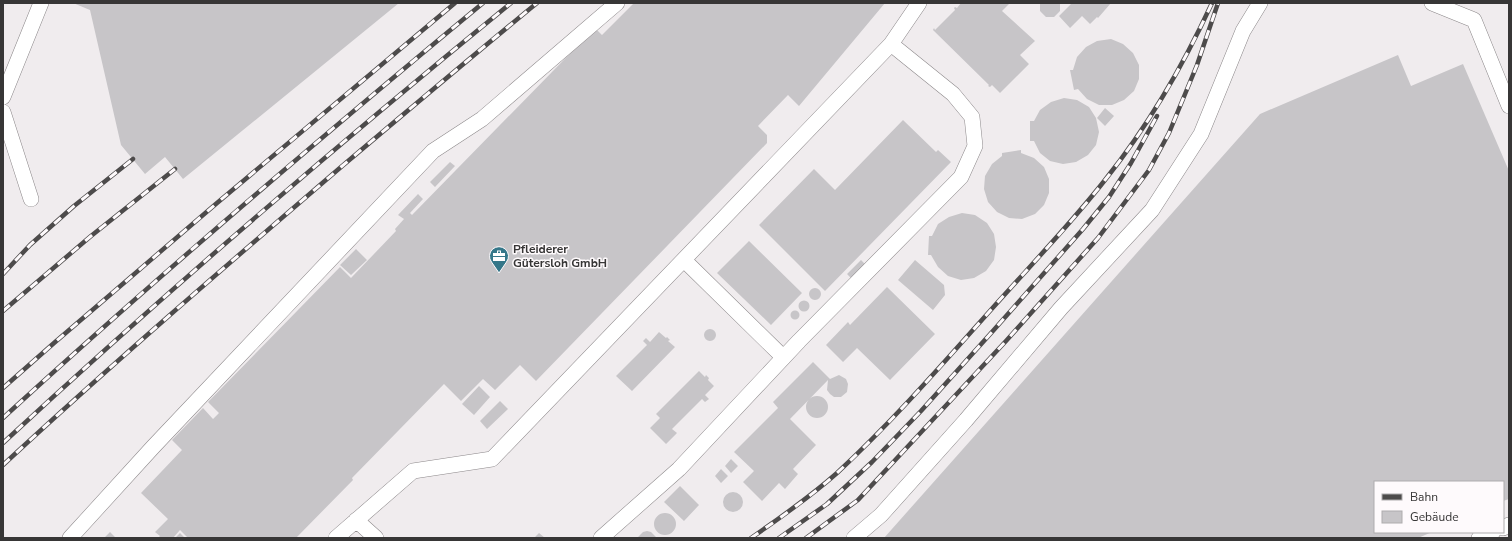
<svg xmlns="http://www.w3.org/2000/svg" width="1512" height="541" font-family="'Nunito Sans',sans-serif">
<style>
.building{fill:#c7c5c8}
.lines{fill:none;stroke-linecap:round;stroke-linejoin:round}
.service-casing{stroke:#8c888a;stroke-width:16}
.service{stroke:#fff;stroke-width:15}
.rail-casing{stroke:#4d4b4b;stroke-width:4.5}
.rail{stroke:#fefafc;stroke-width:3;stroke-dasharray:9;stroke-linecap:butt}
.labels{text-anchor:middle;dominant-baseline:central;stroke-width:3;stroke-linejoin:round;paint-order:stroke}
.poi-label{font-size:12px;font-weight:bold;fill:#373636;stroke:#fefafc;text-anchor:start}
</style>
<rect width="100%" height="100%" fill="#f0ecee"/>
<path class="building" d="M73,3h326l-216,176 -18,-22 -20,17 -24,-29 -31,-135z
M634,3h251l-86,103 -11,-11 -30,31 9,9v8l-231,238 -16,-16 -25,25 -12,-11 -22,22 -17,-17 -92,94 1,2 -57,58h-108l-8,-8 -7,8h-15l2,-2 -5,-4 13,-13 -27,-26 41,-43 -10,-10 31,-32 10,11 6,-6 -11,-11 132,-135 11,11 45,-47 -1,-2 9,-10 -6,-4 20,-21 5,5 -13,14 2,2 183,-187 7,7z
M961,3h49l-8,8 33,30 -15,14 9,9 -29,29 -8,-8 -2,2 -2,-1 1,-1 -56,-55 1,-2 1,2 20,-20 -1,-2 1,-1 2,1z
M1040,3h20v8l-6,6h-8l-6,-6z
M1070,3h41l-13,15 -1,-1 -7,7 -8,-8 -12,12 -11,-12 12,-12z
M1111,39l12,5 10,9 6,12v14l-5,12 -10,9 -12,5h-13l-12,-6 -9,-10 -4,1 -4,-20h3l4,-13 9,-10 11,-6z
M1398,55l13,31 52,-22 46,107v328l-6,2v-19h-128v50h57l-14,6h-534l376,-424z
M1064,98l13,2 12,7 7,11 3,14 -3,13 -8,10 -12,7 -13,2 -13,-3 -10,-8 -6,-12h-4v-20h4l6,-11 11,-8z
M1105,108l9,8 -9,10 -8,-8z
M903,120l33,32 2,-2 13,12 -126,129 -66,-66 55,-56 21,21z
M1021,150v3l13,5 10,9 5,12v14l-5,12 -9,9 -13,5 -13,-1 -12,-6 -9,-10 -4,-13 1,-13 7,-12 10,-8v-3z
M450,162l5,4 -20,21 -5,-5z
M962,213l13,2 12,8 7,11 2,13 -2,13 -8,11 -12,7 -13,2 -13,-4 -10,-9 -7,-12h-3l1,-19h3l6,-12 11,-7z
M749,241l53,52 -31,32 -54,-52z
M356,249l11,11 -16,15 -11,-10z
M861,260l14,14 -14,14 -14,-14z
M915,260l29,25 1,10 -12,15 -35,-30z
M887,287l48,47 -45,46 -33,-32 -14,14 -17,-17 22,-23 2,3z
M809 294a6 6 0 1 1 12 0a6 6 0 1 1-12 0Z
M798.5 306a5.5 5.5 0 1 1 11 0a5.5 5.5 0 1 1-11 0Z
M790.5 315a4.5 4.5 0 1 1 9 0a4.5 4.5 0 1 1-9 0Z
M704 335a6 6 0 1 1 12 0a6 6 0 1 1-12 0Z
M659,332l7,6 1,-1 3,3 -2,1 7,6 -43,44 -16,-15 31,-31 -4,-4 3,-3 4,4z
M813,362l17,17 9,-4 7,4 2,5 -1,8 -6,5h-7l-4,-3 -3,-4 1,-10 -38,39 26,26 -23,24 5,5 -13,15 -6,-6 -17,18 -19,-19 11,-11 -20,-19 44,-44 -5,-6z
M699,371l6,6 1,-2 3,3 -1,2 6,6 -9,9 4,4 -4,3 -3,-3 -30,30 5,4 -11,11 -16,-16 10,-10 -4,-4z
M479,386l11,11 -16,18 -12,-11z
M806 407a11 11 0 1 1 22 0a11 11 0 1 1-22 0Z
M500,401l8,8 -21,20 -7,-8z
M731,459l7,7 -7,7 -6,-7z
M721,469l7,7 -7,7 -6,-7z
M680,486l19,19 -15,16 -20,-19z
M723 502a10 10 0 1 1 20 0a10 10 0 1 1-20 0Z
M654 524a11 11 0 1 1 22 0a11 11 0 1 1-22 0Z
M647,531l4,1 6,6h-20l6,-6z
M110,532l6,6h-12z
M180,533l5,5h-10z
M539,533l6,5h-11z"/>
<g class="lines">
<defs>
<path id="service" d="M1432,3l42,17 35,86
M3,97l38,-94
M3,112l28,87
M684,260l99,97
M356,520l20,18
M1503,528l6,-3
M70,538l83,-91 280,-296 49,-32 135,-116
M336,538l77,-67 79,-12 399,-415 28,-41
M601,538l78,-69 120,-128 162,-164 14,-31 -3,-29 -19,-23 -62,-50
M854,538l27,-23 85,-95 95,-112 91,-98 49,-76 42,-103 17,-28
M1479,538l14,-6"/>
</defs>
<use href="#service" class="service-casing"/>
<use href="#service" class="service"/>
<defs>
<path id="rail" d="M3,274l27,-29 44,-39 59,-47
M3,311l88,-75 84,-67
M3,388l51,-45 163,-140 238,-200
M3,418c156,-143 317,-280 480,-415
M3,443c164,-152 334,-298 508,-440
M3,465c110,-102 224,-200 338,-298 65,-55 130,-110 196,-164
M751,538c29,-20 59,-41 86,-65 54,-50 103,-106 152,-161 39,-44 80,-86 116,-132 43,-54 78,-114 107,-177
M779,538l48,-34 45,-42 49,-51 71,-79 91,-103 26,-32 22,-34 26,-47
M806,538l52,-38 148,-159 92,-103 51,-68 20,-37 28,-68 21,-62"/>
</defs>
<use href="#rail" class="rail-casing"/>
<use href="#rail" class="rail"/>
</g>
<defs>
<symbol id="office-pin" viewBox="-11 -11 22 30"><path d="M0 17L-7.5 6A9.5 9.5 0 1 1 7.5 6Z" fill="#357789" stroke="#fefafc"/><path d="M-6-3h4V-5.5h4V-3h4V5H-6ZM-1-4.5V-3h2v-1.5ZM-6 0V1H6V0Z" fill="#fff"/></symbol>
</defs>
<g fill-rule="evenodd">
<use href="#office-pin" x="488" y="245" width="22" height="30"/>
</g>
<g class="labels">
<g class="poi-label">
<text x="513" y="249">Pfleiderer<tspan x="513" dy="14">Gütersloh GmbH</tspan></text>
</g>
</g>
<rect width="1512" height="541" fill="none" stroke="#373636" stroke-width="8"/>
<rect x="1374" y="481" width="130" height="52" fill="#fefafc" stroke="#aeacad"/>
<rect x="1382" y="494" width="20" height="6" fill="#4d4b4b" stroke="#aeacad"/>
<text x="1410" y="501" font-size="12" fill="#373636">Bahn</text>
<rect x="1382" y="511" width="20" height="12" fill="#c7c5c8" stroke="#aeacad"/>
<text x="1410" y="521" font-size="12" fill="#373636">Gebäude</text>
</svg>
